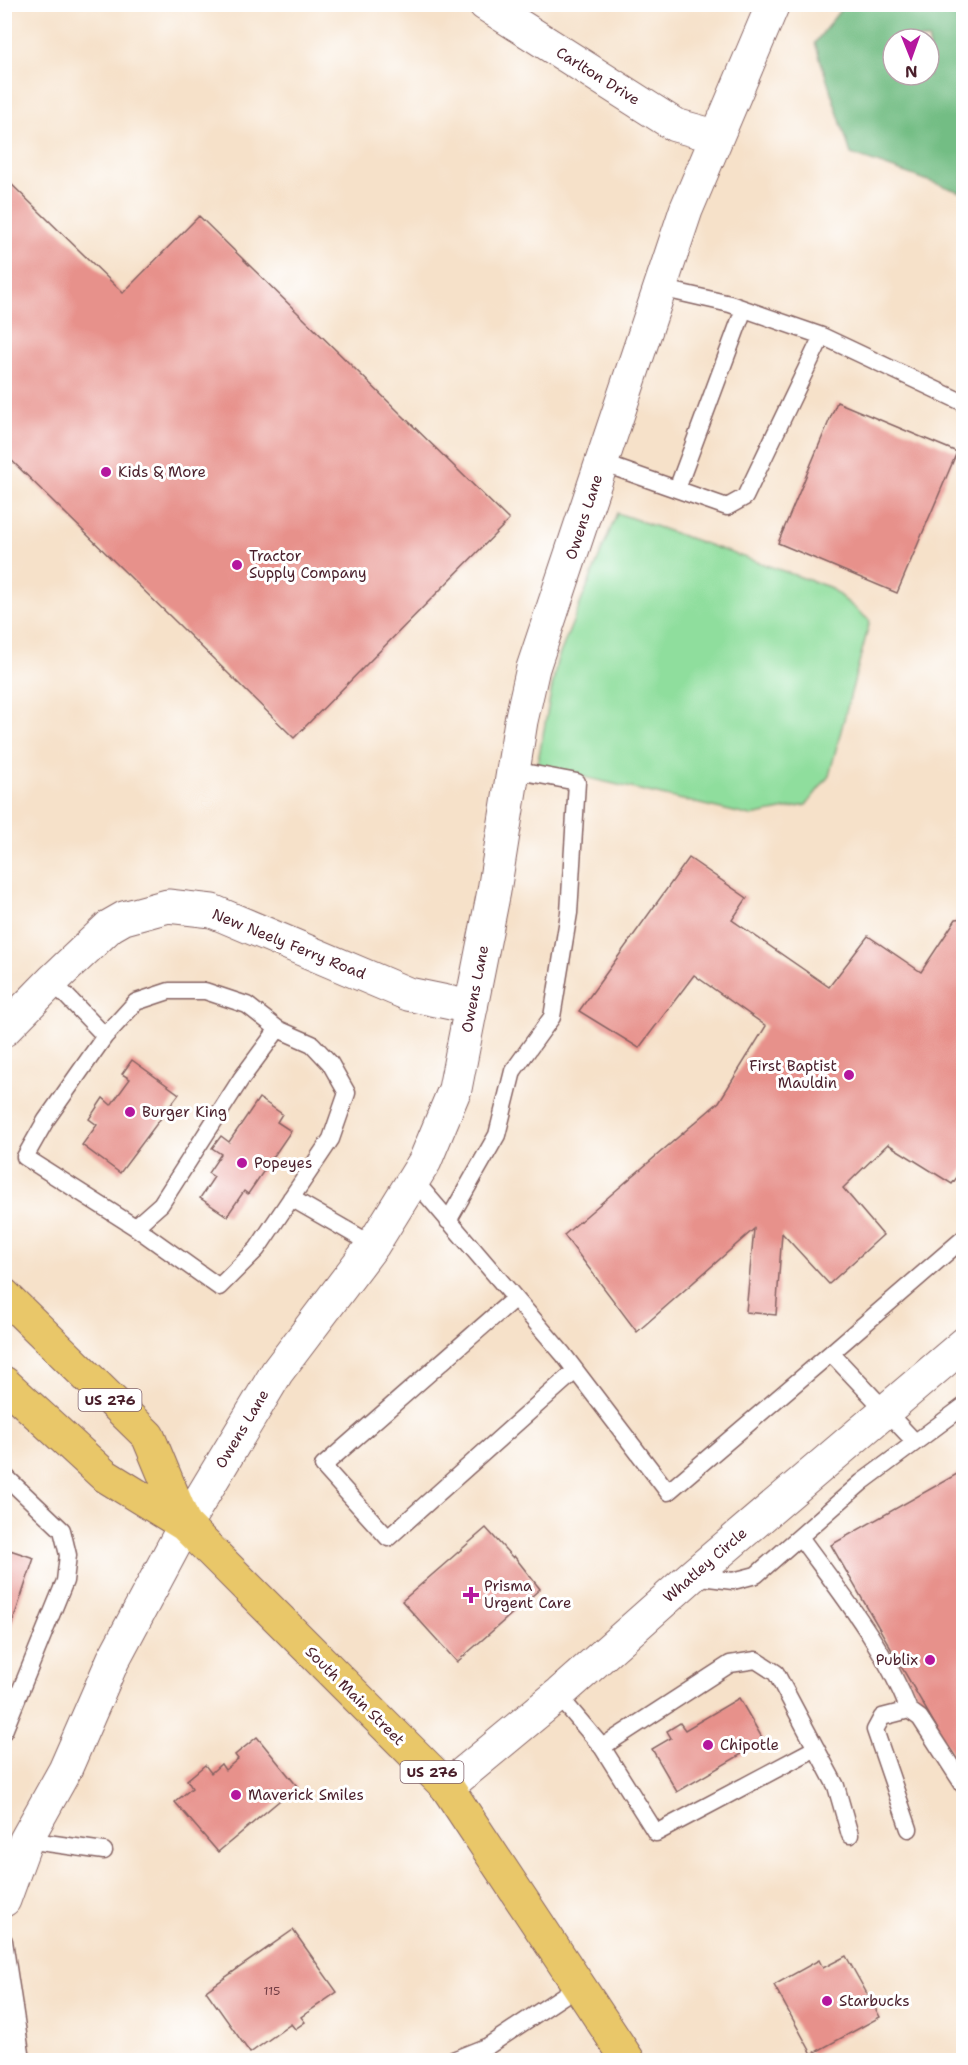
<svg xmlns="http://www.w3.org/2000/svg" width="968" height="2065" font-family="'Shantell Sans',sans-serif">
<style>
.green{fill:#8fde9d;stroke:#6c7e64;stroke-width:1.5}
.forest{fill:#73bd84;stroke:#5e6e58;stroke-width:1.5;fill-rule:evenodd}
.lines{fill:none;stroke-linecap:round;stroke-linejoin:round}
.stream{stroke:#5ab8d8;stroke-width:9}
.building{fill:#e7918b}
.service-casing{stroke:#866362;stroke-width:19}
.minor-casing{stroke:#866362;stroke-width:35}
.tertiary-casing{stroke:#866362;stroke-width:35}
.primary-casing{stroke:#866362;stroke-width:35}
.service{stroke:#fff;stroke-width:16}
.minor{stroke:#fff;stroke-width:33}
.tertiary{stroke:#fff;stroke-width:33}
.primary{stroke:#e9c769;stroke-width:33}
.poi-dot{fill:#b5179e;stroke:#fff;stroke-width:2}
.labels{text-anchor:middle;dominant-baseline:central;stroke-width:6;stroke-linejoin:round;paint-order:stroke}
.number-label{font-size:12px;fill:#713c43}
.shield{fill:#fff;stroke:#80626b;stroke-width:1.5}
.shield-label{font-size:14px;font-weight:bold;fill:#4a1f2b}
.street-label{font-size:15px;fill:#4a1f2b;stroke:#fff}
.poi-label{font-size:15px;fill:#4a1f2b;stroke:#fff;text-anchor:start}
</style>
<rect width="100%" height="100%" fill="#fff"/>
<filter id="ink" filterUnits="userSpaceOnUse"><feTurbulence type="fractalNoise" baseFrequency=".0167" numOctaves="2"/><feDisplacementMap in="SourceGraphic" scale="12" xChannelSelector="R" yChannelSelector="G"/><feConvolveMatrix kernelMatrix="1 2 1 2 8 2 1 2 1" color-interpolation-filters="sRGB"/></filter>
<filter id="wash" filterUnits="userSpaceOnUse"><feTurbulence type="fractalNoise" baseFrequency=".008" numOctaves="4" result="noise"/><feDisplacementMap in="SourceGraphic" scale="24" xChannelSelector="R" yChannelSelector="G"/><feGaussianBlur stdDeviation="1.35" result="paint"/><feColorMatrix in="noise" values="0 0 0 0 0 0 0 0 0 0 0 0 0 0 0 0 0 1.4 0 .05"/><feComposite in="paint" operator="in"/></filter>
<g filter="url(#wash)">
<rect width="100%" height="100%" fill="#f6e1c9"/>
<path class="green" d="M617,513l212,74 41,34 -41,155 -23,29 -55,11 -214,-50 20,-105z"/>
<path class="forest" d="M844,5h119v188l-112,-39 -36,-111zM893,39h36v36h-36z"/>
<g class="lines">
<path class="stream" d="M943,4l21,13"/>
</g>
<g id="blocks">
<path class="building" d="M4,177l119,116 76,-77 310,304 -215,218 -290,-285z
M837,402l120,50 -60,141 -119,-50z
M689,858l58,40 -15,22 97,67 39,-51 53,36 35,-53 8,-1v250l-12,16 -64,-40 -45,44 40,47 -54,49 -47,-51 -6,82 -30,-3 8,-83 -117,103 -73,-97 155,-133 47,-76 -72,-51 -55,73 -60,-37z
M132,1060l47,34 -59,79 -38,-28 15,-20 -8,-6 14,-21 8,7 19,-26 -8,-5z
M259,1098l23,16 -5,8 14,9 -43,63 -4,-3 -17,25 -27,-18 14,-21 -6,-4 13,-19 -9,-6 9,-12 8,6z
M964,1470v305l-133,-230z
M486,1528l27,30 1,-2 26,33 -83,73 -55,-61z
M4,1548l30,10 -29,87 -1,-1z
M739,1698l25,43 -87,51 -25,-43 19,-11 -4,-7 13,-8 5,7z
M257,1737l40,49 -79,66 -43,-50 17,-14 -5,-8 18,-15 6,8 10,-9 4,6 13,-11 -3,-4z
M293,1930l44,62 -36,25 4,5 -10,7 -4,-5 -41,29 -44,-62z
M846,1956l34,61 -68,37 -38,-69 45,-25 4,8z"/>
</g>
</g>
<g filter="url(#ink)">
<use href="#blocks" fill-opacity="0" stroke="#866362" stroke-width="1.5"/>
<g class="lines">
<defs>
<path id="service" d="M660,288l70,16 92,32 142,67
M602,463l125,44 18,-10 77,-161
M677,489l67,-180
M52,981l53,55
M169,991h36l42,14 31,24 34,15 18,19 17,30 -16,46 -74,110 -38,38 -84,-60 -110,-70 21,-37 59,-84 31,-34z
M414,1180l149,174 105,138 163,-139 84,89
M291,1198l82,47
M448,1221l49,-86 16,-64 39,-54 17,-104 8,-131 -64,-12
M135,1227l26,-23 80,-125 37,-50
M515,1298l-192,168 65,72 187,-167
M831,1353l133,-115
M4,1475l58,55 6,25 -3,26 -61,150
M800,1537c40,55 84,109 109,173
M693,1576l40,5 23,-6 106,-93 102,-76
M558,1695l44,52 54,86 160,-85
M602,1747l128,-83 26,-4 20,13 60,113 14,49
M909,1829l-34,-99 7,-13 27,-7 11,8 44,68
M26,1840l78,11
M4,1941l18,119
M453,2060l35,-14 90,-60"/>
<path id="minor" d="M485,4l190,121 40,11
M471,1007l23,-116 27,-170 12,-53 153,-458 87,-206
M447,1787l111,-92 134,-119 272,-232
M4,1900l22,-60 39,-70 48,-110 72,-135"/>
<path id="tertiary" d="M4,1030l48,-49 58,-55 14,-8 44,-12 44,5 196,83 63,13 -16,82 -30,72 -52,84 -96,127 -92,153"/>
<path id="primary" d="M4,1295l144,141 37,89
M4,1383l100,92 81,50 262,262 181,273"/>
</defs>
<use href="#service" class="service-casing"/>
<use href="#minor" class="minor-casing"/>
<use href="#tertiary" class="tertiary-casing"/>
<use href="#primary" class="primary-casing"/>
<use href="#service" class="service"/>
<use href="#minor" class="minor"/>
<use href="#tertiary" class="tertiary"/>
<use href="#primary" class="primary"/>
</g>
</g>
<g class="poi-dot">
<circle cx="106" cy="472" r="6"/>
<circle cx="237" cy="565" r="6"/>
<circle cx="849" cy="1075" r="6"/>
<circle cx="130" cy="1112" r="6"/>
<circle cx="242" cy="1163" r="6"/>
<path d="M468 1586h6v6h6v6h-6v6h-6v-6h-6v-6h6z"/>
<circle cx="930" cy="1660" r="6"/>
<circle cx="708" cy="1745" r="6"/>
<circle cx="236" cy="1795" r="6"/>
<circle cx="827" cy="2001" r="6"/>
</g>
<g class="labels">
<g class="number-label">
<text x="272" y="1991">115</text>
</g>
<g class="shield">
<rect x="78.5" y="1389" width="63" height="22" rx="4.5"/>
<rect x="400.5" y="1761" width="63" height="22" rx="4.5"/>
</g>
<g class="shield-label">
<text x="110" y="1400">US 276</text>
<text x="432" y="1772">US 276</text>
</g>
<g class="street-label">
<text transform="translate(598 76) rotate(32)">Carlton Drive</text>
<text transform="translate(584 517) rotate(-72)">Owens Lane</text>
<text transform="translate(289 944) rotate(22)">New Neely Ferry Road</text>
<text transform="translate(475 989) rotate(-79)">Owens Lane</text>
<text transform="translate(242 1429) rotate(-59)">Owens Lane</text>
<text transform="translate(705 1565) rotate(-41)">Whatley Circle</text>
<text transform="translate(355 1696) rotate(45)">South Main Street</text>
</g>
<g class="poi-label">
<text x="118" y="472">Kids &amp; More</text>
<text x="249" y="556">Tractor<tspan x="249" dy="17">Supply Company</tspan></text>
<text x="837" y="1066" text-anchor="end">First Baptist<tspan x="837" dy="17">Mauldin</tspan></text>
<text x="142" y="1112">Burger King</text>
<text x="254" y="1163">Popeyes</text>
<text x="484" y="1586">Prisma<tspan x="484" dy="17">Urgent Care</tspan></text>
<text x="918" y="1660" text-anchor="end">Publix</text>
<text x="720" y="1745">Chipotle</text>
<text x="248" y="1795">Maverick Smiles</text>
<text x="839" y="2001">Starbucks</text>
</g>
</g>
<rect width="968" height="2065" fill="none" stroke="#fff" stroke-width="24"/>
<g transform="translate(911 57) rotate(179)"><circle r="28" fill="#ffffff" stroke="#b7a5aa" stroke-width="1.5"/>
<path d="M0-4.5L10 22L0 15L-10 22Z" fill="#b5179e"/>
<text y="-9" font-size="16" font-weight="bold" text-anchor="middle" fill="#4a1f2b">N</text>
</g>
</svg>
